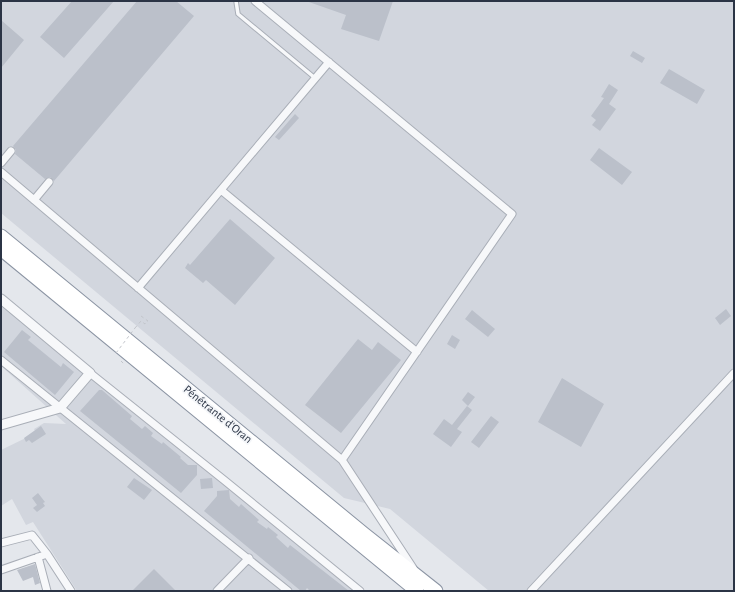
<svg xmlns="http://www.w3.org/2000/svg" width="735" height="592" font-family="'Alegreya Sans',sans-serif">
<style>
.built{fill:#d2d6de}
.building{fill:#bbc0ca}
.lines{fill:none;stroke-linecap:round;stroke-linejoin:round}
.service-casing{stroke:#a9aeb7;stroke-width:5.5}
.minor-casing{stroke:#a9aeb7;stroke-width:9}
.tertiary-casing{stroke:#a9aeb7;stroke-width:11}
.motorway-casing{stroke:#8b94a3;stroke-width:15}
.path{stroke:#c2c5cb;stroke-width:1;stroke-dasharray:3 3;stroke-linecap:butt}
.service{stroke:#f7f8fa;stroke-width:3.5}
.minor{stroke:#f7f8fa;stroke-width:7}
.tertiary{stroke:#f7f8fa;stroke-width:9}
.motorway{stroke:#fff;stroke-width:13}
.path-bridge{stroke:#c2c5cb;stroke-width:1;stroke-dasharray:3 3;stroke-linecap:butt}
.labels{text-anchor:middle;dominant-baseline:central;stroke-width:3.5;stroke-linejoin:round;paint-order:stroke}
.street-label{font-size:12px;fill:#2b3445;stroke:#f4f6f9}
</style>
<rect width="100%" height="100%" fill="#e4e7ec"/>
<path class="built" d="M1,1h733v590h-245l-99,-82 -46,-11 -343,-285z
M1,301l363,290h-287l-44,-69 -7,3 -14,-26 -11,7v-56l35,-17 -2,-4 10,-6 22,1 -65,-58z"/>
<path class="building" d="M72,1h42l-50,57 -24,-21z
M137,1h39l18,15 -140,165 -4,-4 -5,2 -30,-25 1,-4 -3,-4z
M306,1h87l-14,40 -38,-12 5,-14z
M1,20l23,20 -23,28z
M633,51l12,7 -3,5 -12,-7z
M669,69l36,21 -8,14 -37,-21z
M609,84l9,6 -9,14 7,5 -16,22 -8,-6 4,-5 -5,-4 13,-18 -3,-1z
M295,114l4,4 -20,22 -4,-3z
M599,148l33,24 -10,13 -32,-25z
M230,219l45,39 -40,47 -29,-25 -3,3 -18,-15 3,-5 2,2z
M726,309l5,7 -11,9 -5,-7z
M472,310l23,19 -7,8 -23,-18z
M22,330l9,7 -3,3 33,27 2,-4 11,9 -19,23 -51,-43z
M452,335l8,5 -5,9 -8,-5z
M358,339l14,11 6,-8 23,18 -60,73 -36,-28z
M562,378l42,26 -23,43 -43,-25z
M99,390h3l30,26 -2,3 12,10 3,-3 8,7 -2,3 11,8 1,-2 18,15 -1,1 8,7h9v10l-16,18 -101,-82z
M468,392l7,5 -7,9 -6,-6z
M467,406l5,4 -15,19 5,3 -11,15 -18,-13 11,-15 8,6z
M491,416l8,6 -20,26 -8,-6z
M41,426l5,8 -14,9 -3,-3 -3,2 -2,-4z
M134,478l18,12 -8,10 -17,-13z
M212,478l1,10 -12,1 -1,-10z
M229,490l1,9 9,8 2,-3 18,16 -2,2 10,7 1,-2 10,8 -2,2 12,11 2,-3 59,46h-39l-3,-3 -2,3h-4l-97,-80 13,-15v-5z
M38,493l7,9 -2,1 2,3 -8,6 -4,-4 4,-3 -5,-7z
M35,564l5,19 -5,2 -2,-8 -10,4 -6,-11z
M154,569l22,22h-44z"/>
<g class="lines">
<defs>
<path id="service" d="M236,1l2,13 77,64"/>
<path id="minor" d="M255,1l257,213 -170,246
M1,163l10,-12
M1,172l341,288 71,108
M221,190l196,162
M34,200l15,-18
M138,288l191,-226
M1,360l287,231
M90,373l134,107 136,111
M1,543l31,-8 15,19 24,37
M38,557l9,34
M1,570l46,-16
M217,591l32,-33
M531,591l203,-218"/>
<path id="tertiary" d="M1,299l89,74 -30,35 -59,17"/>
<path id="motorway" d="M1,236l363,298 72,57
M1,249l416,342"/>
</defs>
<use href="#service" class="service-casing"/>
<use href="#minor" class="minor-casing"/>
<use href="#tertiary" class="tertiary-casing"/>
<use href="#motorway" class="motorway-casing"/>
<path class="path" d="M135,328l6,-7 4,3 3,-3 -7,-5
M121,361l4,4"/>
<use href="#service" class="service"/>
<use href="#minor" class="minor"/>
<use href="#tertiary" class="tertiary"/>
<use href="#motorway" class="motorway"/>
<path class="path-bridge" d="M116,353l19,-25"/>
</g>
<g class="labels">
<g class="street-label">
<text transform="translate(218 414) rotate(39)">Pénétrante d'Oran</text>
</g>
</g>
<rect width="735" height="592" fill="none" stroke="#2b3445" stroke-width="4"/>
</svg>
